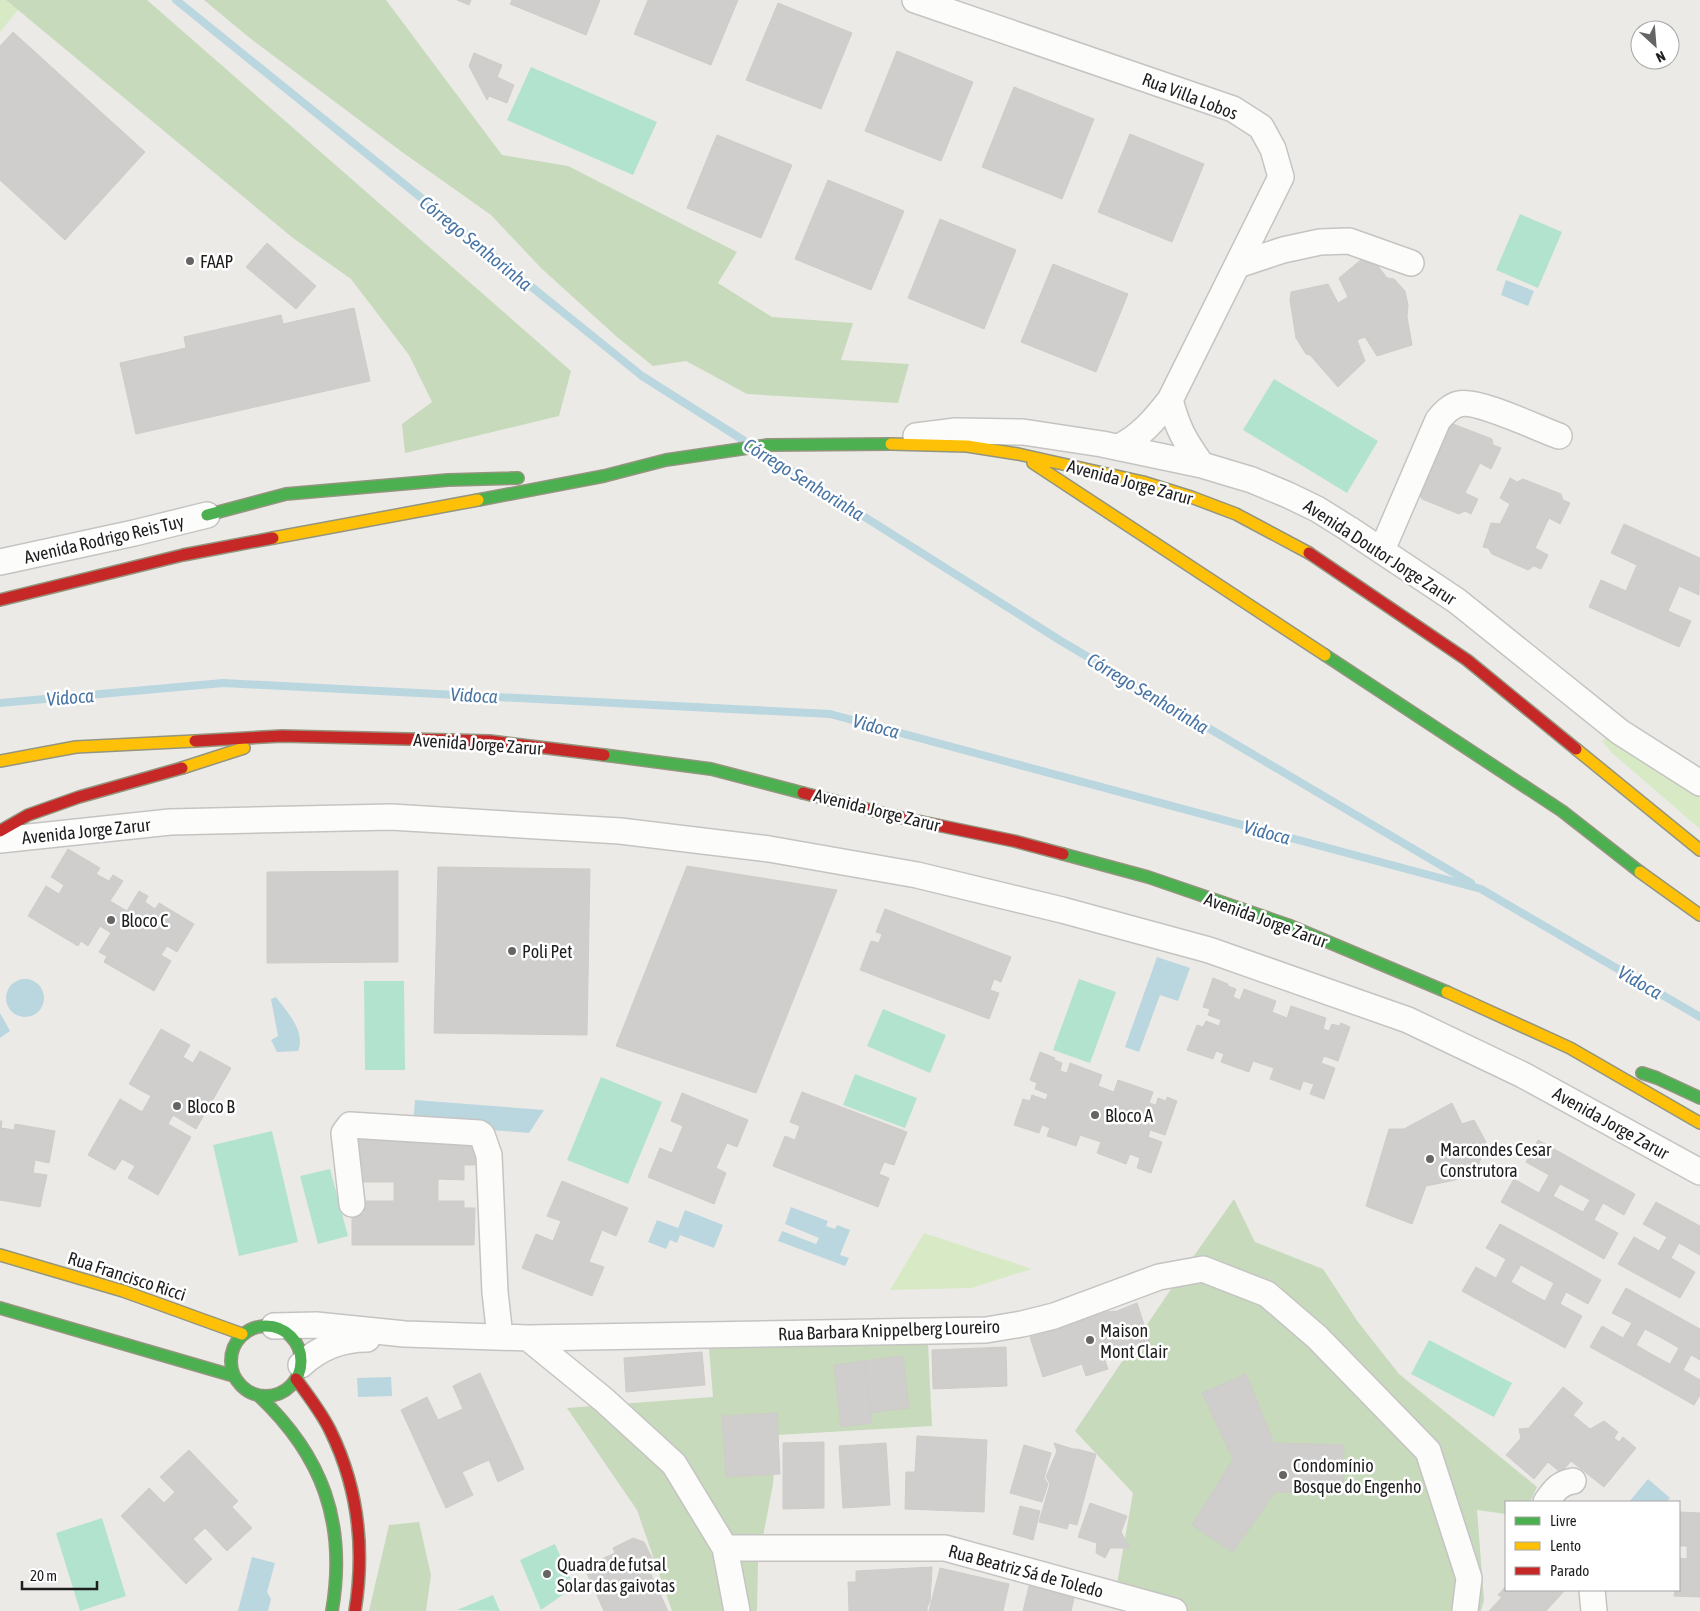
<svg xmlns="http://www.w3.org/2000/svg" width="1700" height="1611" font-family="'Asap Condensed',sans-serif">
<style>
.grass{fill:#d8e9c5}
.forest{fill:#c7dabc}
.pitch{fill:#b2e3cf}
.water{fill:#bad6df}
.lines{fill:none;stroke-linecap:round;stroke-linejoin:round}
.stream{stroke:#bad6df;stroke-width:8}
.building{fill:#d0cecc;stroke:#cfccc8}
.street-casing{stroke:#c5c4c3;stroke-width:28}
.fast-casing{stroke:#93957e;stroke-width:14}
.slow-casing{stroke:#93957e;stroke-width:14}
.jam-casing{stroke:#93957e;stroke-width:14}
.street{stroke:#fcfcfb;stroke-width:25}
.fast{stroke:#4caf50;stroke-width:11}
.slow{stroke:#ffc107;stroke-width:11}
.jam{stroke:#c62828;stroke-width:11}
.poi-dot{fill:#666564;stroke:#fff;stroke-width:2}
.labels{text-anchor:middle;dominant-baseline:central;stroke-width:5;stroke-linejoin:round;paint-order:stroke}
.street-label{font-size:18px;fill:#1e1e1e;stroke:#fff}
.poi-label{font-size:18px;fill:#1e1e1e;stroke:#fff;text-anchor:start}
.water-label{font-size:19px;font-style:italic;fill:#4975a4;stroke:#fff}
</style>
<rect width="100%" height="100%" fill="#eceae7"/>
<path class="grass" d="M0,0h6l12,10 -18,22z
M1611,734l89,59v36l-88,-76 -10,-12z
M924,1233l108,36 -61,19 -81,2z"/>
<path class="forest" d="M6,0h141l424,371 -12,45 -154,37 -3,-29 30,-22 -23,-47 -58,-76 -58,-41z
M204,0h182l116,155 66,11 169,86 -19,31 54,34 81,6 -12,37 68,4 -11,39 -151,-9 -61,-33 -33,5 -36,-29 -76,-69 -50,-53 -89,-63 -151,-113z
M1234,1199l21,43 68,27 35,53 41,52 138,113 -7,15h-24v12l-29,-4 7,90 -3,11h-351l-15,-16 18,-102 -58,-62 111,-164z
M708,1337l220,6 4,83 -155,9 -4,49 -15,79 -1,48h-85l-35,-101 -70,-102 146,-11z
M419,1522l12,53 -5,36h-57l20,-86z"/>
<path class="pitch" d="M531,67l126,55 -24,53 -126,-55z
M1520,214l42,18 -24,56 -42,-18z
M1274,379l104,62 -31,52 -104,-63z
M1079,979l37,13 -26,71 -37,-13z
M364,981h40l1,89h-40z
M883,1009l63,26 -16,38 -63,-27z
M855,1074l62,24 -12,30 -62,-23z
M601,1077l61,25 -34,82 -61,-24z
M272,1131l26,111 -59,14 -26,-111z
M330,1169l18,67 -30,8 -18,-68z
M1429,1340l83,43 -18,34 -83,-43z
M102,1518l24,78 -46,15 -24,-78z
M555,1544l19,43 -33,23 -21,-50z
M493,1595l7,16 -43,-1z"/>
<path class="water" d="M1506,280l28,11 -6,15 -27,-11z
M1157,957l33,11 -12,33 -18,-6 -21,57 -14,-5z
M6 998a19 19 0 1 1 38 0a19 19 0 1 1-38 0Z
M276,997c11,15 30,34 22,54l-21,1 -6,-12 7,-4 -7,-37z
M0,1013l10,18 -10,7z
M415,1100l129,10 -15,23 -116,-9z
M791,1207l37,14 -2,5 9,3 2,-4 13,5 -10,25 9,3 -4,8 -67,-25 4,-10 34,13 3,-6 -34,-14z
M685,1210l38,15 -9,23 -34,-13 -3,8 -7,-3 -4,9 -18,-7 9,-22 21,8z
M391,1377l1,19 -34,1 -1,-19z
M1648,1479l22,19 -4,4h-37z
M252,1557l23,6 -8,29 4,7 -3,12h-30z"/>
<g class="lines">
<path class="stream" d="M176,0l466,376 101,64
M765,454l296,187 410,242
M0,703l223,-20 607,31 651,175 219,128"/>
</g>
<path class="building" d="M457,0h14l-2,5z
M512,0h88l-14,35 -76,-31z
M648,0h90l-27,65 -77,-31z
M778,3l74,30 -31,76 -75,-29z
M13,32l132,120 -80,88 -65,-60v-134z
M897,51l76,31 -32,79 -76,-30z
M474,53l28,12 -5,12 17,8 -7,18 -18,-7 -2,4 -18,-34z
M1014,87l80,32 -32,80 -80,-32z
M1130,134l74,30 -32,78 -74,-30z
M717,135l75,30 -31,73 -74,-30z
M828,180l76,31 -33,79 -76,-31z
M940,219l76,31 -32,79 -76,-31z
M267,243l49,43 -20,23 -50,-42z
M1367,255l11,11 9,12 7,1 11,12 3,14 -1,12 5,28 -35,11 -12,-19 -8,3 8,21 -27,26 -28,-32 -4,-1 -10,-16 -6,-38 1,-8 37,-8 10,19 10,-6 -9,-19z
M1053,264l75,30 -32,78 -75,-30z
M354,308l16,73 -234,53 -16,-71 66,-15 -2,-11 97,-22 2,9z
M1453,424l39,15 1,6 8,3 -10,21 -11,-6 -15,30 13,6 -7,15 -6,-3 -6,3 -37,-15 -3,-6 22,-45 -10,-5z
M1510,478l7,4 6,-3 38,15 2,6 7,3 -10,21 -11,-6 -14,30 13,7 -7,14 -7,-3 -6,4 -36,-16 -4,-6 -5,-1 8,-24 9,1 10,-20 -10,-6z
M1624,524l76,34 -1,37 -20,-9 -11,25 23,10 -12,26 -90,-40 12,-27 25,11 11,-26 -26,-12z
M68,849l32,19 -4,6 13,7 4,-6 10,6 -13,20 17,10 12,-20 9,5 -3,6 10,7 4,-6 35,21 -17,28 -10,-6 -6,9 10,6 -17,30 -50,-29 3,-6 -8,-4 12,-19 -11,-7 -12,20 -7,-5 -3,5 -50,-30 18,-30 13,8 5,-9 -13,-8z
M687,866l150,24 -81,203 -140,-47z
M438,867l152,2 -3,166 -153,-2z
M398,871v91l-131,1v-91z
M885,909l126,48 -10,25 -7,-3 -4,11 9,3 -10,26 -129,-49 11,-29 8,2 3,-9 -6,-2z
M1213,978l15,6v2l8,3 -3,8 7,3 4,-11 32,12 -4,11 15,6 4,-12 35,12 -3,11 6,2 3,-7 7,2 2,-3 9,4 -12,34 -14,-5 -3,7 14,5 -11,31 -14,-5 4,-10 -11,-3 -3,9 -30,-11 4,-11 -21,-7 -4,11 -28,-10 3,-8 -8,-3 -3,8 -26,-9 10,-25 6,2 3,-6 13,5 2,-6 -13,-5 2,-6 -7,-2z
M161,1029l29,16 -7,12 10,6 7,-12 31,17 -35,61 -23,-14 -5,9 23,13 -33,58 -30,-17 7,-12 -13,-7 -7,11 -27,-15 32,-56 22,13 9,-16 -22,-12z
M1040,1052l15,6 -1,2 8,3 -2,8 7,2 3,-10 32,12 -4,11 16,6 4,-12 35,12 -4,11 7,2 2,-7 8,3 1,-4 10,4 -12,34 -15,-5 -2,7 14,5 -11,31 -14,-5 3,-10 -10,-4 -4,10 -29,-11 4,-11 -21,-7 -4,11 -29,-10 3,-8 -8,-3 -3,8 -25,-8 9,-26 7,2 2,-6 14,5 2,-6 -13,-5 2,-6 -7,-3z
M802,1092l105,40 -13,33 -10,-3 -5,12 10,4 -11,29 -105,-41 12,-30 10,4 5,-14 -10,-4z
M682,1093l66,27 -11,27 -10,-4 -11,25 10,5 -12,31 -66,-27 12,-29 12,5 11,-27 -12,-5z
M1452,1103l10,21 12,-4 12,22 -11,34 -49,10 -14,38 -46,-18 23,-77h15z
M0,1121h2l-1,7 13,2 1,-6 40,7 -6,32 -14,-3 -2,13 14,2 -7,32 -40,-7z
M354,1136l121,1v28h-11v15l-26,-1v22h26v7h11l-1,37h-122v-31h12v-13h30v-19h-31v-11h-9z
M1538,1140l52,29 -13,24 -17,-9 -7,12 13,7 -15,26 -50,-27 13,-23 25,14 10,-18 -23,-13z
M1590,1169l45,25 -11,21 -21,-12 -9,17 24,13 -14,26 -53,-30 15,-26 17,9 7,-12 -13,-7z
M562,1181l66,27 -12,28 -14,-6 -13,32 15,5 -12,29 -70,-28 14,-34 17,7 8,-20 -14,-5z
M1656,1202l44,24v29l-21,-12 -8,15 24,14 -15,26 -62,-34 16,-27 25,14 8,-14 -24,-13z
M1500,1224l50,27 -13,23 -16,-9 -10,17 17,10 -15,27 -51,-28 14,-24 20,11 10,-19 -20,-11z
M1550,1251l51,29 -13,24 -22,-12 -6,12 22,12 -17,32 -52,-29 15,-27 17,9 9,-18 -17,-9z
M1626,1288l47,26 -13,23 -15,-8 -9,16 17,10 -12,20 -51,-28 12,-21 21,12 9,-15 -20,-10z
M1137,1303l13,40 -46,15 4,11 -22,7 -4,-12 -39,13 -13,-40 18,-5 33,-18 36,-3z
M1673,1314l27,15v31l-9,-5 -8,15 17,10v15l-6,10 -53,-30 12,-20 17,9 9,-16 -19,-11z
M1006,1347l1,39 -74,3 -1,-39z
M702,1352l3,33 -79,7 -2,-34z
M903,1356l6,52 -38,5 -7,-52z
M864,1361l8,62 -31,4 -7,-62z
M480,1373l44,96 -26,13 -9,-22 -27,12 11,23 -27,13 -45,-98 26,-13 11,23 25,-11 -10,-23z
M1246,1374l28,69 70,2 -1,49 -68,-2 -42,60 -41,-27 41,-66 -31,-66z
M1563,1387l20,16 -10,12 17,14 14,-8 14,11 -4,6 5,4 4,-5 13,11 -32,39 -33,-26 -10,12 -13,-11 -14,17 -28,-24 15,-17 -2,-9 10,-1z
M777,1413l3,61 -54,3 -4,-61z
M917,1436l70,4 -3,72 -79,-3 1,-37h9z
M824,1442v66l-41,1v-66z
M886,1443l4,62 -47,3 -4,-62z
M1054,1443l19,6h4l19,5 -19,71 -8,-2 -2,6 -28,-7 11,-38 -4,-7 11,-26z
M1024,1445l27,8 -7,25 4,6 -6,18 -32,-9z
M189,1450l49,51 -6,6 20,21 -25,23 -22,-23 -12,11 19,20 -26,25 -65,-68 28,-28 15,15 11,-11 -15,-15z
M1090,1503l37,13 -6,16 9,16h-20l-5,10 -9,-5 1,-10 -19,-6z
M1020,1506l20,5 -7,29 -20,-6z
M1679,1512l21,1v84l-26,-1 1,-6h4v-32l8,1v-13h-8z
M633,1538l11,4 10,20 -7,4 21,45h-64l-20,-44 31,-14 -2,-5z
M932,1567l-2,35 -3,5v4h-78l-1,-29h8v-11z
M940,1568l69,16 -6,27h-74z
M1029,1586l45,12 -3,13h-48z
M1506,1586v4h59l-19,21h-57l13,-14 -4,-2z"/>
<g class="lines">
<defs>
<path id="street" d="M915,0l318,109 28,18 12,22 8,28 -111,223c-15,19 -29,36 -51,47
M1238,265l45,-15 37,-8 29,-1 62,22
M1170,400c8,29 14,40 32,65
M916,436l40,-5 67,1 79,12 100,21 50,15 36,15 29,14 32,20 108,72 163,131 80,51
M1382,550l56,-130c6,-7 12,-14 21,-16 18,-5 80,25 100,32
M0,562l134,-29 73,-18
M0,840l170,-18 221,-5 229,14 149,18 148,26 145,35 147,40 199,70 115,55 177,97
M352,1204l-8,-71 6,-8 129,8 3,2 7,20 6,137 5,45
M274,1326l42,-1 89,9 123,4 458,-8 36,-6 32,-8 105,-39 44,-8 64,25 50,43 111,114 41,127 -4,33
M528,1338l76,62 70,64 51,84 12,63
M301,1365c18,-17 41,-26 66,-26
M1546,1502c8,-11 13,-19 27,-21
M725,1548h220l229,63
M1592,1590l2,21"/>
<path id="fast" d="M478,500l126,-24 62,-16 102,-15 123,-1
M207,515l79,-21 162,-14 70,-2
M1325,655l237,156 78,61
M604,755l107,14 92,24
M1063,854l85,23 140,48 159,67
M1642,1073l15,5 43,20
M0,1308l234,68
M231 1361a35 35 0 1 1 70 0a35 35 0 1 1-70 0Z
M258,1395c65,61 89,128 74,216"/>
<path id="slow" d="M891,444l76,2 51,8 125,28 48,15 45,17 73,39
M1033,463l292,192
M273,538l205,-38
M1576,749l124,101
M0,761l76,-14 119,-6
M182,768l62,-20
M1640,872l60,43
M1447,992l123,56 130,75
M0,1255l123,36 119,43"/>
<path id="jam" d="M1309,553l158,107 109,89
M0,600l183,-45 90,-17
M195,741l87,-5 208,5 114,14
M803,793l95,24 116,24 49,13
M0,831l28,-16 51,-18 103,-29
M296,1379c12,16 25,33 34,51 28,57 35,119 25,181"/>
</defs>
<use href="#street" class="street-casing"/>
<use href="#fast" class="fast-casing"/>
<use href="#slow" class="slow-casing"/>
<use href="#jam" class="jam-casing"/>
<use href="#street" class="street"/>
<use href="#fast" class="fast"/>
<use href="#slow" class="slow"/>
<use href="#jam" class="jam"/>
</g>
<g class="poi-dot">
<circle cx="190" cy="261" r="5"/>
<circle cx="111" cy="920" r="5"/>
<circle cx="512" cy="951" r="5"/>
<circle cx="177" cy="1106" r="5"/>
<circle cx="1095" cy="1115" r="5"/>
<circle cx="1430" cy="1159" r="5"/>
<circle cx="1090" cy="1340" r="5"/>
<circle cx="1283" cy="1475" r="5"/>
<circle cx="547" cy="1574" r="5"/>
</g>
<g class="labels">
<g class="street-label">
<text transform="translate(1190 96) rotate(21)">Rua Villa Lobos</text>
<text transform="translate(1130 482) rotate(15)">Avenida Jorge Zarur</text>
<text transform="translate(104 539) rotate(-13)">Avenida Rodrigo Reis Tuy</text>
<text transform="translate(1380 552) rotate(33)">Avenida Doutor Jorge Zarur</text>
<text transform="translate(478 744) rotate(4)">Avenida Jorge Zarur</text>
<text transform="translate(877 810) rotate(14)">Avenida Jorge Zarur</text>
<text transform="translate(86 831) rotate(-6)">Avenida Jorge Zarur</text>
<text transform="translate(1266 920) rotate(20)">Avenida Jorge Zarur</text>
<text transform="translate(1611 1123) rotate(29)">Avenida Jorge Zarur</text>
<text transform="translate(127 1276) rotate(18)">Rua Francisco Ricci</text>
<text transform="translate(889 1330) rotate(-2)">Rua Barbara Knippelberg Loureiro</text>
<text transform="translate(1026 1571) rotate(15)">Rua Beatriz Sá de Toledo</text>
</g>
<g class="poi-label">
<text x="200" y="261">FAAP</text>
<text x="121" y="920">Bloco C</text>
<text x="522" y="951">Poli Pet</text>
<text x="187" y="1106">Bloco B</text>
<text x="1105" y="1115">Bloco A</text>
<text x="1440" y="1149">Marcondes Cesar<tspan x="1440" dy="21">Construtora</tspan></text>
<text x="1100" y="1330">Maison<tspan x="1100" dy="21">Mont Clair</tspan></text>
<text x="1293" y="1465">Condomínio<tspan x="1293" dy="21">Bosque do Engenho</tspan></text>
<text x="557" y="1564">Quadra de futsal<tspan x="557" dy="21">Solar das gaivotas</tspan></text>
</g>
<g class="water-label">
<text transform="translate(476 243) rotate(39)">Córrego Senhorinha</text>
<text transform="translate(804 479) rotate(32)">Córrego Senhorinha</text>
<text transform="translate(1148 693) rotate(31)">Córrego Senhorinha</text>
<text transform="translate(474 695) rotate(3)">Vidoca</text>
<text transform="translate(70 697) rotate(-5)">Vidoca</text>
<text transform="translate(876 726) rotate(15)">Vidoca</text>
<text transform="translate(1267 832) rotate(15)">Vidoca</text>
<text transform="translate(1640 982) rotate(30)">Vidoca</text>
</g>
</g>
<rect x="1505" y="1501" width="175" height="90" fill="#ffffff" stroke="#a5a5a5"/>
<rect x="1515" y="1517" width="25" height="8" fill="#4caf50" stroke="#a5a5a5"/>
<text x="1550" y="1526" font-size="15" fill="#1e1e1e">Livre</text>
<rect x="1515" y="1542" width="25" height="8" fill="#ffc107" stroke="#a5a5a5"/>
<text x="1550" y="1551" font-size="15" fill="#1e1e1e">Lento</text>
<rect x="1515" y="1567" width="25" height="8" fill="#c62828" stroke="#a5a5a5"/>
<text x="1550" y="1576" font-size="15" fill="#1e1e1e">Parado</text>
<g transform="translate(1655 45) rotate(154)"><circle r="24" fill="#ffffff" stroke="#a5a5a5"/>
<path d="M0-4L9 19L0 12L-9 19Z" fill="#666564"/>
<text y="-8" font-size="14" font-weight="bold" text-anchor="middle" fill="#1e1e1e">N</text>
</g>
<path d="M22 1581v8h75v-8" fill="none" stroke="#1e1e1e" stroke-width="2.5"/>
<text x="30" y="1581" font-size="15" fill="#1e1e1e" stroke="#ffffff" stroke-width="4" paint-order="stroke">20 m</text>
</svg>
